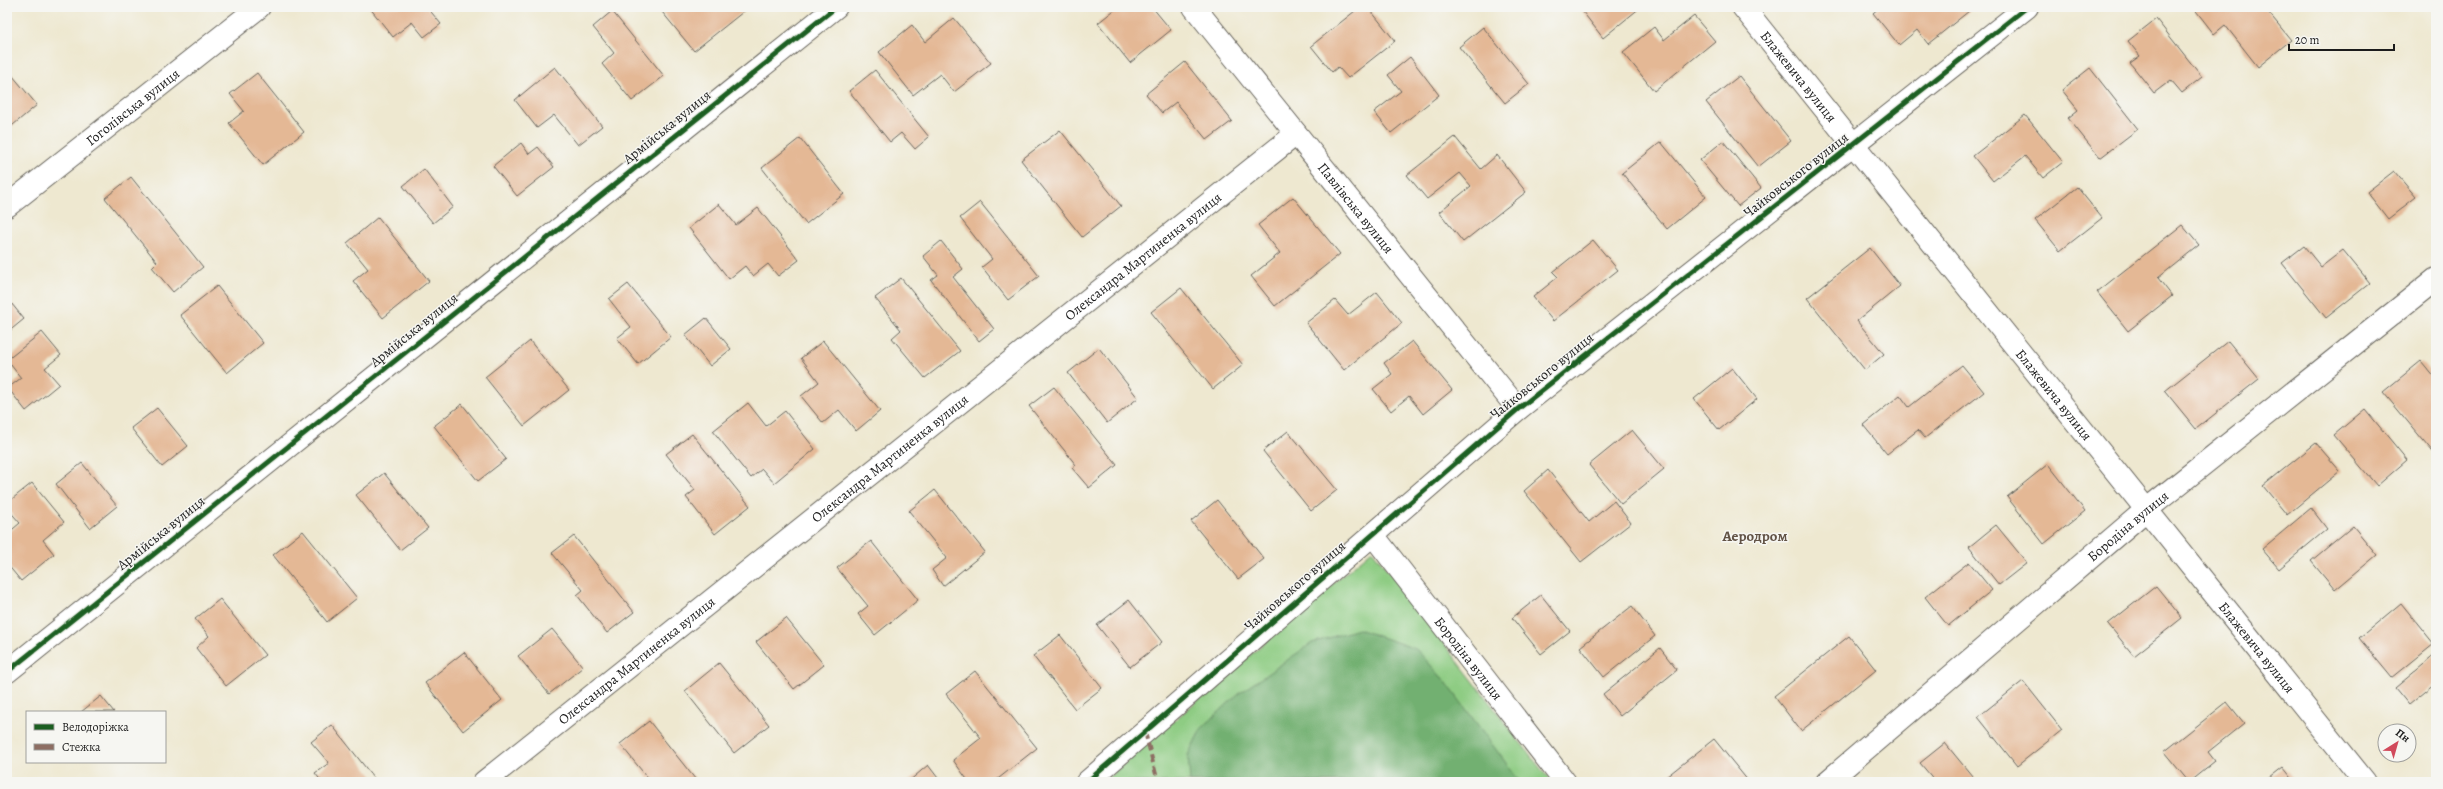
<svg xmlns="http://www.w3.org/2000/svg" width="2443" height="789" font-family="Alegreya,serif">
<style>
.green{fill:#8ecc83;stroke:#557450}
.forest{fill:#72b071;stroke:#476646}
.building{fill:#e4b895}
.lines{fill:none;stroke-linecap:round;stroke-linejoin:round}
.minor-casing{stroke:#66635b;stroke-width:24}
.minor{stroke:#fff;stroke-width:22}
.quiet{stroke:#8d6e63;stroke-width:4;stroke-dasharray:8 4;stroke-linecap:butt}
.cycleway-casing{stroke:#f6f6f2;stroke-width:8}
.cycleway{stroke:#1b5e20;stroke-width:5}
.labels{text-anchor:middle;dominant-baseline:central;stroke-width:3;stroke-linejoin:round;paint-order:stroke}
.street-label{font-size:14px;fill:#1c1c1c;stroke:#f6f6f2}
.neighbourhood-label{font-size:15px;font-weight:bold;fill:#625346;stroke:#f6f6f2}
</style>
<rect width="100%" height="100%" fill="#f6f6f2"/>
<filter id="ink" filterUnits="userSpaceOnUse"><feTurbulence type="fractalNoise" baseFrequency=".025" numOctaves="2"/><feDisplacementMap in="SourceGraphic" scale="8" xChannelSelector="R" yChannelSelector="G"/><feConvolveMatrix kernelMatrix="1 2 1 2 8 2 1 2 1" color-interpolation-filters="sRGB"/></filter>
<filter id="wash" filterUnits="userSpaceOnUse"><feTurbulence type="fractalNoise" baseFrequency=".012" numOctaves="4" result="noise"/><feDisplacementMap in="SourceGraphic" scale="16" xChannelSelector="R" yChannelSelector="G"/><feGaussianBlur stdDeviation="0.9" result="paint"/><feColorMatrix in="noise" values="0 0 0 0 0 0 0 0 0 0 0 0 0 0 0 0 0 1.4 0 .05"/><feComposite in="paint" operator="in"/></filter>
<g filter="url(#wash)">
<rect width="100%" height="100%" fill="#eee8d0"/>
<path class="green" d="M1372,550l179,232h-448z"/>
<path class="forest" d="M1358,629l58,20 30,33 74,100h-330l-2,-27 13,-26 37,-35 74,-51z"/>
<g id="blocks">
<path class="building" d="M369,7h58l14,17 -17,13 -12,-15 -19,15z
M658,7h89l1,1 -54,43z
M1118,7h34l19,23 -41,33 -32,-40z
M1360,7h8l27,34 -47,37 -10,-11 -6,5 -21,-26z
M1579,7h62l-38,31z
M1880,7h94l-46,37 -11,-14 -18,15 -26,-32z
M2193,7h71l27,33 -33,27 -33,-42 -11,9z
M612,11l52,65 -32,25 -30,-37 12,-11 -21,-26z
M1694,16l21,25 -61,50 -31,-39 31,-25 10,13z
M954,18l37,45 -37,29 -14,-18 -27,21 -34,-43 33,-27 13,17z
M2156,19l46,58 -20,16 -11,-13 -17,13 -24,-30 10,-7 -12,-15z
M1483,27l46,57 -24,19 -46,-56z
M1410,57l29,38 -48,38 -17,-21 27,-21 -13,-16z
M1185,62l47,59 -25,19 -31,-38 -14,11 -16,-19z
M555,67l47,59 -24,19 -24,-30 -17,13 -22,-28z
M2090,68l48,61 -38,29 -32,-40 10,-8 -16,-20z
M7,69l30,36 -30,25z
M875,70l54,67 -14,12 -14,-16 -11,9 -41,-51z
M257,73l47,59 -41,33 -34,-42 15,-12 -14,-17z
M1739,76l52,65 -33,26 -52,-65z
M2025,115l38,47 -20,16 -18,-22 -32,25 -20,-25z
M1060,130l61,76 -39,31 -61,-77z
M1455,137l26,32 16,-14 29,37 -63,50 -24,-30 32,-26 -11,-13 -33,26 -20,-24z
M800,138l44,56 -38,30 -44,-56z
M1723,141l38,47 -23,18 -38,-46z
M1661,142l45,55 -39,32 -45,-56z
M521,143l8,11 9,-7 16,20 -37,29 -24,-30z
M424,169l29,38 -20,16 -30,-37z
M2394,171l22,26 -28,22 -21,-27z
M131,177l72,90 -30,25 -21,-25 5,-5 -52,-64z
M2077,187l25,31 -42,33 -25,-31z
M1293,197l47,57 -65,52 -24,-30 29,-23 -22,-28z
M980,202l59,74 -31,24 -26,-33 10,-8 -32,-41z
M719,204l17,21 22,-17 41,52 -21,16 -10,-12 -15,12 -8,-10 -16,13 -40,-51z
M378,217l51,64 -46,37 -30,-37 15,-12 -21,-26z
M2182,225l17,20 -41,33 14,18 -44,35 -31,-39z
M1593,240l25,30 -65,51 -20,-24 25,-20 -5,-5z
M941,241l22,28 -10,8 41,52 -15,12 -48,-61 7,-5 -15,-19z
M2304,246l17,21 22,-17 27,33 -44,35 -44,-55z
M1870,248l30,38 -43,35 27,33 -19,16 -58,-72z
M901,278l59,73 -35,27 -33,-40 9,-8 -26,-32z
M628,284l43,53 -33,27 -21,-26 14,-11 -22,-28z
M217,286l46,57 -36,30 -47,-58z
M1181,288l62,77 -30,24 -62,-77z
M1377,292l25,31 -58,47 -38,-47 29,-23 13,15z
M7,298l17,21 -17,14z
M706,318l25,31 -21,17 -25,-31z
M42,332l19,23 -16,13 14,16 -33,27 -18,-23 13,-10 -14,-18z
M530,341l39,49 -45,36 -39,-49z
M823,341l57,70 -24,20 -17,-21 -16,13 -22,-27 18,-14 -18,-24z
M1412,341l40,49 -29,24 -14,-18 -18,15 -18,-22 19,-15 -8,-11z
M2228,341l31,38 -63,50 -31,-38z
M1099,348l39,50 -31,25 -39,-50z
M2421,361l15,18v71l-3,2 -50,-60z
M1962,365l22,27 -59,46 -7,-8 -31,24 -24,-29 37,-30 9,12z
M1732,368l25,31 -38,31 -25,-31z
M1054,387l63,78 -28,23 -17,-20 4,-3 -47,-59z
M748,403l18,23 19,-15 30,38 -41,34 -12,-14 -11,9 -38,-47z
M462,404l44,55 -28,22 -44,-55z
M157,408l31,38 -26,21 -31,-39z
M2365,409l42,51 -30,26 -43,-51z
M1632,430l32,39 -43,35 -32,-39z
M1288,431l49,59 -26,21 -48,-60z
M692,434l58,72 -35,28 -29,-37 9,-7 -29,-36z
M2316,443l24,28 -53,44 -24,-29z
M82,463l35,43 -27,22 -34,-44z
M2048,464l37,47 -41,33 -37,-47z
M1548,470l41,52 25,-21 17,22 -50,39 -57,-71z
M384,473l44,55 -28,22 -44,-55z
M32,483l32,39 -21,18 11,14 -33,27 -14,-17v-30l13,-11 -13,-15v-5z
M935,490l50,62 -42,34 -11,-16 15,-12 -38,-47z
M1217,500l47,59 -26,20 -47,-58z
M2311,508l16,21 -48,40 -17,-20z
M1996,525l31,38 -28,22 -30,-38z
M2353,526l24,29 -42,35 -24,-29z
M303,531l54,67 -30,24 -54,-67z
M574,536l60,76 -27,21 -30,-38 6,-5 -31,-37z
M871,541l47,59 -43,35 -17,-21 10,-8 -31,-38z
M1969,562l23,28 -44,36 -23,-29z
M2156,586l26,32 -48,38 -26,-32z
M1541,595l29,36 -29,23 -29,-36z
M220,599l45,56 -39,31 -30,-38 13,-12 -14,-17z
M1129,600l33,42 -32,25 -33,-42z
M2401,603l33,41 -42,34 -33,-40z
M1632,606l23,30 -51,41 -24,-30z
M786,618l38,47 -30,24 -38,-47z
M552,629l31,38 -34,27 -31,-38z
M1060,635l42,53 -27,21 -42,-53z
M1849,636l27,34 -75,61 -27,-35z
M1660,648l17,22 -57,46 -17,-22z
M464,652l38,48 -39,31 -38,-48z
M2436,654v29l-27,22 -14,-17z
M719,663l50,62 -35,28 -49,-62z
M975,671l62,77 -43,34h-25l-16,-22 28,-22 -35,-44z
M2023,681l39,49 -45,36 -39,-49z
M101,696l13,16h-33z
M2227,702l17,21 -36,29 7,9 -26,21 -25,-30z
M649,721l47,59 -2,2h-43l-31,-38z
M332,725l45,57h-55l-7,-9 14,-10 -18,-21z
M1714,739l35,43h-79l-4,-5z
M1945,743l32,39h-41l-16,-19z
M928,765l13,17h-33z
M2283,767l12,15h-31z"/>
</g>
</g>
<g filter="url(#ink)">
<use href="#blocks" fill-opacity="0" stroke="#66635b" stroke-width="1"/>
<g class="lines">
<defs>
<g id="minor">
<path id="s1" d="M1194,7l324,402"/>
<path id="s2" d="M1743,7l622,775"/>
<path id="s3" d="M7,206l252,-199"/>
<path id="s4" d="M1373,535l192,247"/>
<path d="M7,672l829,-665"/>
<path id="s5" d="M484,782l812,-648"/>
<path d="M1087,782l431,-373 509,-402"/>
<path id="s6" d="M1827,782l319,-272 290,-231"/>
</g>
</defs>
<use href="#minor" class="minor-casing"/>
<use href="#minor" class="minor"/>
<path class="quiet" d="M1145,732l13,50"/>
<defs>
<path id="cycleway" d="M7,672l829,-665
M1087,782l431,-373 509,-402"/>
</defs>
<use href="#cycleway" class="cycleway-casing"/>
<use href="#cycleway" class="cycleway"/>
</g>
</g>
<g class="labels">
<g class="street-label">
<text stroke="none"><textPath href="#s2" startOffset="89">Блажевича вулиця</textPath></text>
<text stroke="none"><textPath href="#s3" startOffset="160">Гоголівська вулиця</textPath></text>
<text transform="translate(667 127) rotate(-39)">Армійська вулиця</text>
<text transform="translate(1796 175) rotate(-38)">Чайковського вулиця</text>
<text stroke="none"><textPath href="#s1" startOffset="258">Павлівська вулиця</textPath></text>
<text stroke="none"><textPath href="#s5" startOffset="843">Олександра Мартиненка вулиця</textPath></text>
<text transform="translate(414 330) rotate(-39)">Армійська вулиця</text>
<text transform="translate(1542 376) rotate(-39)">Чайковського вулиця</text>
<text stroke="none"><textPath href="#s2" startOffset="497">Блажевича вулиця</textPath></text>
<text stroke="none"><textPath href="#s5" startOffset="519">Олександра Мартиненка вулиця</textPath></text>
<text stroke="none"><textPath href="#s6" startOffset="395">Бородіна вулиця</textPath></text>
<text transform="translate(161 533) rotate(-39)">Армійська вулиця</text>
<text transform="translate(1295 586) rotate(-41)">Чайковського вулиця</text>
<text stroke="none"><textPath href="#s2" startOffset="821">Блажевича вулиця</textPath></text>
<text stroke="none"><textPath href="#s4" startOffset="156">Бородіна вулиця</textPath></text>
<text stroke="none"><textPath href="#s5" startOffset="195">Олександра Мартиненка вулиця</textPath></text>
</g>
<g class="neighbourhood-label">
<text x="1755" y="536">Аеродром</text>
</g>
</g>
<rect width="2443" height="789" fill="none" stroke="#f6f6f2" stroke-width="24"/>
<rect x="26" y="711" width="140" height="52" fill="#f6f6f2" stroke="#9f9f9c"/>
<rect x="34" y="724" width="20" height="6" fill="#1b5e20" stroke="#9f9f9c"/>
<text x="62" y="731" font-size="12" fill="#1c1c1c">Велодоріжка</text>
<rect x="34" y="744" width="20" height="6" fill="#8d6e63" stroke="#9f9f9c"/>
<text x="62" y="751" font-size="12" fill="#1c1c1c">Стежка</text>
<g transform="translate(2397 743) rotate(37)"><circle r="19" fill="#f6f6f2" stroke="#9f9f9c"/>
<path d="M0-3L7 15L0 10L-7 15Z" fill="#d1495b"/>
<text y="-6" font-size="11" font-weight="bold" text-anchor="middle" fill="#1c1c1c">Пн</text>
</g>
<path d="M2289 44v6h105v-6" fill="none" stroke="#1c1c1c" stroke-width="2"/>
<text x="2295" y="44" font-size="12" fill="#1c1c1c" stroke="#f6f6f2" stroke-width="3" paint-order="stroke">20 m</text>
</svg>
